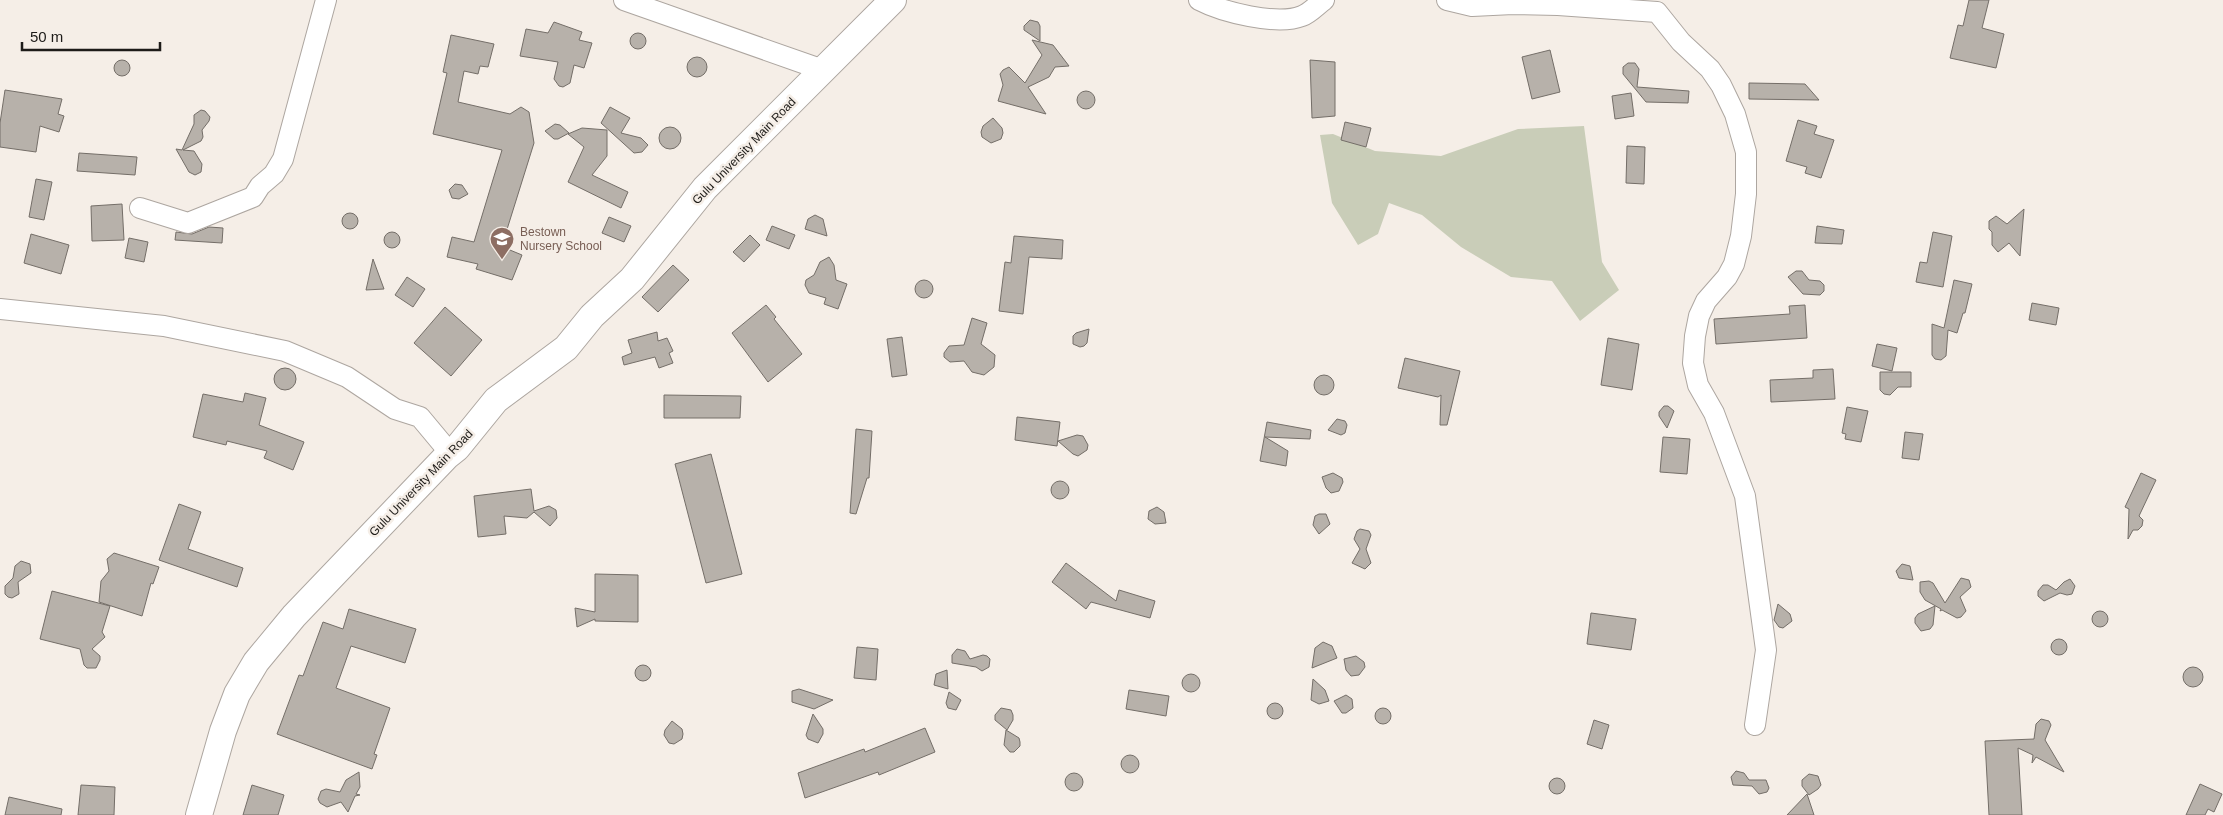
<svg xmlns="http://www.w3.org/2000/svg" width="2223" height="815" font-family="Arial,sans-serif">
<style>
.green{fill:#c9cdb8}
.building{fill:#b7b1aa;stroke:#746e68}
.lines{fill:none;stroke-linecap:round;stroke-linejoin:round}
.minor-casing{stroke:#ada6a0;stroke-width:22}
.tertiary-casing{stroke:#ada6a0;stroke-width:28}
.minor{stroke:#fff;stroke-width:20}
.tertiary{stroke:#fff;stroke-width:26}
.labels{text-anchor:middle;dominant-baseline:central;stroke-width:5;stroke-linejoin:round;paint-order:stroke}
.street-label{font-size:12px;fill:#1d1b18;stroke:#f5eee7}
.education-label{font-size:12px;fill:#785e54;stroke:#f5eee7;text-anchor:start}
</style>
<rect width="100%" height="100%" fill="#f5eee7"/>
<path class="green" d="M1584,126l18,136 17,28 -39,31 -28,-40 -41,-4 -50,-30 -39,-32 -33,-12 -11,31 -20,11 -26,-42 -12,-68 13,-1 42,17 66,5 77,-27z"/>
<path class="building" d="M1969,0h20l-7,28 22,6 -8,34 -46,-10 8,-33 5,1z
M1030,20l8,2 2,4v15l-16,-11v-4z
M554,22l28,10 -3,8 13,3 -8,25 -10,-3 -4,18 -7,4 -4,-1 -5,-7 4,-17 -38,-6 6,-27 22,4z
M630 41a8 8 0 1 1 16 0a8 8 0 1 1-16 0Z
M451,35l43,9 -6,23 -8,-1 -2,8 -14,-3 -6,31 52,12 11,-7 8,5 5,31 -30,96 4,2 -3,7 17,7 -10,25 -36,-11 2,-5 -31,-7 5,-20 22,5 28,-92 -69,-16 14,-61 -4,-1z
M1032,40l21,5 16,21 -14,1 -6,10 -21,10 18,27 -48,-13 5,-16 -3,-11 3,-4 6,-3 16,16 17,-28z
M1550,50l10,42 -28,7 -10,-42z
M687 67a10 10 0 1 1 20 0a10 10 0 1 1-20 0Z
M114 68a8 8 0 1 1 16 0a8 8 0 1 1-16 0Z
M1310,60l25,2v54l-23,2z
M1628,63h7l4,6 -2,18 52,4 -1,12 -42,-1 -23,-28v-7z
M1749,83l56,1 14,16 -70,-1z
M5,90l57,9 -4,15 6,2 -5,16 -19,-6 -4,26 -36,-5v-24z
M1077 100a9 9 0 1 1 18 0a9 9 0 1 1-18 0Z
M1631,93l3,23 -19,3 -3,-23z
M610,107l20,11 -9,15 20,5 7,7 -6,7 -8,1 -33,-30z
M201,110l4,1 5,6 -1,4 -7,9 1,7 -2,4 -18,9 11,1 8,13 -1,8 -6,3 -6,-3 -13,-23 6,1 12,-26v-9z
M993,118l9,10 1,5 -2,6 -10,4 -9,-6 -1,-5 2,-6z
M1798,120l19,6 -3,8 20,6 -13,38 -16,-5 2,-6 -21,-6z
M1345,122l26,6 -5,19 -25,-7z
M555,124l5,1 9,8 -11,6h-4l-9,-8z
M659 138a11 11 0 1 1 22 0a11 11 0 1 1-22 0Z
M582,128l25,2v26l-15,19 36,17 -7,16 -53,-26 16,-35 -16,-13z
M1627,146l18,1 -1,37 -18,-1z
M79,153l58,4 -2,18 -58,-4z
M36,179l16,3 -8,38 -15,-3z
M455,184l7,1 6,9 -9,5 -7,-1 -3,-8z
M122,204l2,36 -32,1 -1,-35z
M2024,209l-4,47 -11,-13 -11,9 -6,-7v-13l-3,-3v-8l7,-5 11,8z
M342 221a8 8 0 1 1 16 0a8 8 0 1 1-16 0Z
M815,215l8,4 4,17 -22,-7 3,-10z
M609,217l22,9 -7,16 -22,-9z
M772,226l23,9 -6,14 -23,-9z
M1817,226l27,4 -2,14 -27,-1z
M209,227l14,1 -1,15 -47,-3 1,-8 16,2z
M384 240a8 8 0 1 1 16 0a8 8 0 1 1-16 0Z
M1933,232l19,4 -9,51 -27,-5 4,-20 7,1z
M31,234l38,11 -8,29 -37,-11z
M750,235l10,10 -16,17 -11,-10z
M1014,236l49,4 -1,19 -33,-2 -6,57 -24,-3 6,-49 6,1z
M129,238l19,4 -4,20 -19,-4z
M829,257l5,8 2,15 11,4 -9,25 -14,-5 2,-6 -17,-5 -4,-8 1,-5 8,-5 6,-13z
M373,259l11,30 -18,1z
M673,265l16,15 -31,32 -16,-15z
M1796,271h6l7,9 11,1 4,4v6l-4,4 -17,-1 -15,-17z
M407,277l18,12 -12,18 -18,-12z
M1954,280l18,4 -7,29h-2l-6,20 -9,-3 -2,26 -5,4 -6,-1 -3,-4v-31l12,4z
M915 289a9 9 0 1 1 18 0a9 9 0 1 1-18 0Z
M2032,303l27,5 -3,17 -27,-5z
M766,305l10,12 -2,2 28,35 -34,28 -36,-49z
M1805,305l2,33 -91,6 -2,-25 76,-5 -1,-8z
M445,307l37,33 -31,36 -37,-33z
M972,318l15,5 -6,21 14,11 -1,12 -10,8 -12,-3 -8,-11 -14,1 -6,-5v-4l5,-7 15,-1z
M1089,329l-2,14 -3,3 -4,1 -7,-3v-8l3,-3z
M657,332l1,9 9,-3 6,13 -4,2 4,10 -14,5 -4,-11 -31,8 -2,-8 10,-4 -4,-13z
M902,337l5,38 -15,2 -5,-38z
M1608,338l31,6 -7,46 -31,-5z
M1877,344l20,4 -5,23 -20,-5z
M1405,358l55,13 -13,54h-7l1,-30 -3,2 -40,-9z
M274 379a11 11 0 1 1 22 0a11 11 0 1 1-22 0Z
M1833,369l2,30 -64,3 -1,-22 43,-2v-8z
M1880,372h31v15h-13l-8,8 -6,-1 -4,-4z
M1314 385a10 10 0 1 1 20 0a10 10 0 1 1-20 0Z
M245,393l21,5 -7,27 45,17 -11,28 -29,-12 3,-7 -40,-10 -1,4 -33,-8 10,-43 40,8z
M664,395l77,1 -1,22h-76z
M1664,406h4l6,5 -7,17 -8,-12v-4z
M1847,407l21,4 -7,31 -16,-3 1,-5 -4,-1z
M1017,417l43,5 -3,24 -42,-6z
M1337,419l8,2 2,4 -2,8 -4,2 -13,-5z
M1267,422l44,8 -1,9 -45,-2 23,14 -2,15 -26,-5z
M856,429l16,2 -3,47h-2l-11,36 -6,-1z
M1905,432l18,2 -4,26 -17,-2z
M1077,435l6,1 5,9 -1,5 -9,6 -5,-2 -15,-13z
M1663,437l27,2 -3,35 -27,-2z
M711,454l31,120 -36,9 -31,-119z
M1333,473l9,5 1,4 -4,9 -8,2 -5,-5 -4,-11z
M2141,473l15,7 -17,36 4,4 -1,6 -4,4h-5l-5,9 1,-30 -4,-2z
M1051 490a9 9 0 1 1 18 0a9 9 0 1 1-18 0Z
M531,489l3,22 15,-5 7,4 1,8 -7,8 -16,-14 -7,6 -23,-2 2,18 -28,3 -4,-41z
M179,504l22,8 -13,37 55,19 -6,19 -78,-27z
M1157,507l7,5 2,11 -11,1 -7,-5 1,-8z
M1319,514h7l4,10 -11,10 -6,-9 2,-9z
M1360,529l9,2 2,4 -5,14 5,14 -6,6 -13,-6 8,-14 -6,-10 3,-8z
M114,553l45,14 -6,17 -2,-1 -9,33 -43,-14 2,-21 8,-10 -2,-12z
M21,561l9,3 1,9 -13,9 1,12 -7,4 -4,-1 -3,-3v-8l8,-8 2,-12z
M1066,563l50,38 3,-11 36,11 -5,17 -59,-16 -5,7 -34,-27z
M1902,564l8,2 3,14 -14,-2 -3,-7z
M595,574l43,1v47l-43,-1v-2l-18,8 -2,-19 20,4z
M1961,578l8,2 2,7 -11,10 6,14 -5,6 -4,1 -15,-8 -2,1 1,-2 -16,-9 -5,-8v-10l9,-1 4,2 12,20z
M2070,579l5,7 -3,8 -5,1 -7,-2 -16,8 -6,-5v-5l5,-6h5l8,5 8,-8z
M52,591l58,15 -8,26 3,5 -13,12 8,7v4l-4,8h-9l-3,-3 -4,-16 -40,-10z
M1778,604l12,10 2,7 -9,7 -4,-1 -5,-7z
M1935,606l-2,19 -3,4 -9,2 -6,-8v-5l3,-4z
M349,609l67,20 -11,34 -54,-17 -15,42 54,20 -16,46 3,1 -5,14 -95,-35 22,-59 4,1 20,-54 20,7z
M2092 619a8 8 0 1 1 16 0a8 8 0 1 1-16 0Z
M1591,613l45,6 -5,31 -44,-6z
M2051 647a8 8 0 1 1 16 0a8 8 0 1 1-16 0Z
M1323,642l9,4 5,12 -25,10 3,-20z
M857,647l21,2 -2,31 -22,-2z
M957,649l8,2 5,8 13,-4 4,1 3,3 -1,8 -7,4 -6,-4 -24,-4v-8z
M1356,656l8,6 1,5 -6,8 -8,1 -5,-6 -2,-11z
M635 673a8 8 0 1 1 16 0a8 8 0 1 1-16 0Z
M2183 677a10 10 0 1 1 20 0a10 10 0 1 1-20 0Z
M947,670l1,19 -14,-4 2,-11z
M1182 683a9 9 0 1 1 18 0a9 9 0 1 1-18 0Z
M1313,679l12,11 4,11 -10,3 -8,-4z
M799,689l34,11 -19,9 -22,-7v-11z
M1129,690l40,6 -3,20 -40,-7z
M949,692l12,8 -5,10 -8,-2 -2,-5z
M1346,695l6,4 1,9 -7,5h-4l-8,-12z
M1267 711a8 8 0 1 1 16 0a8 8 0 1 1-16 0Z
M1001,708l10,2 2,5v5l-6,10 -12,-10v-5z
M1375 716a8 8 0 1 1 16 0a8 8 0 1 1-16 0Z
M813,714l10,15v5l-5,9 -10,-4 -2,-4z
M2041,719l8,2 2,4 -6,15 19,32 -28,-15 -4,6 1,-8 -15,-7 4,67h-33l-4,-74 49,-2 2,-15z
M1594,720l15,5 -7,24 -15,-5z
M672,721l10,8 1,5 -1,5 -8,5 -5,-1 -5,-8 1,-5z
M925,728l10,24 -56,23 -1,-3 -73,26 -7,-25 66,-24 1,3z
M1006,730l13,8 1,4v4l-6,6h-4l-6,-7z
M1121 764a9 9 0 1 1 18 0a9 9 0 1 1-18 0Z
M1736,771l8,2 5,7h17l3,8 -2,4 -8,2 -7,-8 -19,-1 -2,-8z
M359,772l1,15 -4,7 4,1 -5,1 -7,16 -7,-10 -14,5 -7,-4 -2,-4 3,-8 5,-2 14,3 6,-12z
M1065 782a9 9 0 1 1 18 0a9 9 0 1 1-18 0Z
M1809,774l9,2 3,9 -3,4 -9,6 -7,-9v-6z
M1549 786a8 8 0 1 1 16 0a8 8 0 1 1-16 0Z
M2200,784l22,10 -8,18 -6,-3 -3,6h-19z
M81,785l34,2 -1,28h-36z
M252,785l32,10 -6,20h-35z
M1807,794l7,21h-27z
M9,797l53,12 -1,6h-56z"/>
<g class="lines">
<defs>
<path id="minor" d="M624,0l199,70
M1199,0c23,12 78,26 103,16 8,-3 15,-11 22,-16
M1447,0l25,6 41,-2 45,1 99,7 24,30 29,27 11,16 14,29 11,38v42l-5,42 -7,28 -7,13 -21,24 -7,15 -4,20 -2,27 5,22 16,28 31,83 21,154 -11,75
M140,208l48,15 65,-26 7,-11 14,-12 9,-15 43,-159
M0,309l164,17 121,25 62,26 48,32 25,8 30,36"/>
<path id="tertiary" d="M199,815l24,-84 14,-37 19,-32 38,-46 153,-160 10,-8 39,-48 70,-52 26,-32 40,-37 73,-91 188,-188"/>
</defs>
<use href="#minor" class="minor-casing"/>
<use href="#tertiary" class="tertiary-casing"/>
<use href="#minor" class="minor"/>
<use href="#tertiary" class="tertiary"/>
</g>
<defs>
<symbol id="school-pin" viewBox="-11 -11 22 30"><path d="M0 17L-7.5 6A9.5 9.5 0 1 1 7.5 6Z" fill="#8d6e63" stroke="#f5eee7"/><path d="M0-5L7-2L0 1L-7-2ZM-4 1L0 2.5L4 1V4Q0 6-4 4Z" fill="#fff"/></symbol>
</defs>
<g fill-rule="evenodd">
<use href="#school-pin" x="488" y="225" width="28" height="38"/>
</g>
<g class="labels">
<g class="street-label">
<text transform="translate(744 151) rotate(-46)">Gulu University Main Road</text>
<text transform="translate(421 483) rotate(-46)">Gulu University Main Road</text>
</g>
<g class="education-label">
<text x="520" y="232">Bestown<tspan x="520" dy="14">Nursery School</tspan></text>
</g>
</g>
<path d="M22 42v8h138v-8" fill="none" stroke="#1d1b18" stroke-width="2.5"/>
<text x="30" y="42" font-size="15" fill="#1d1b18" stroke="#f5eee7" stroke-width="4" paint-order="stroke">50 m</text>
</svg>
